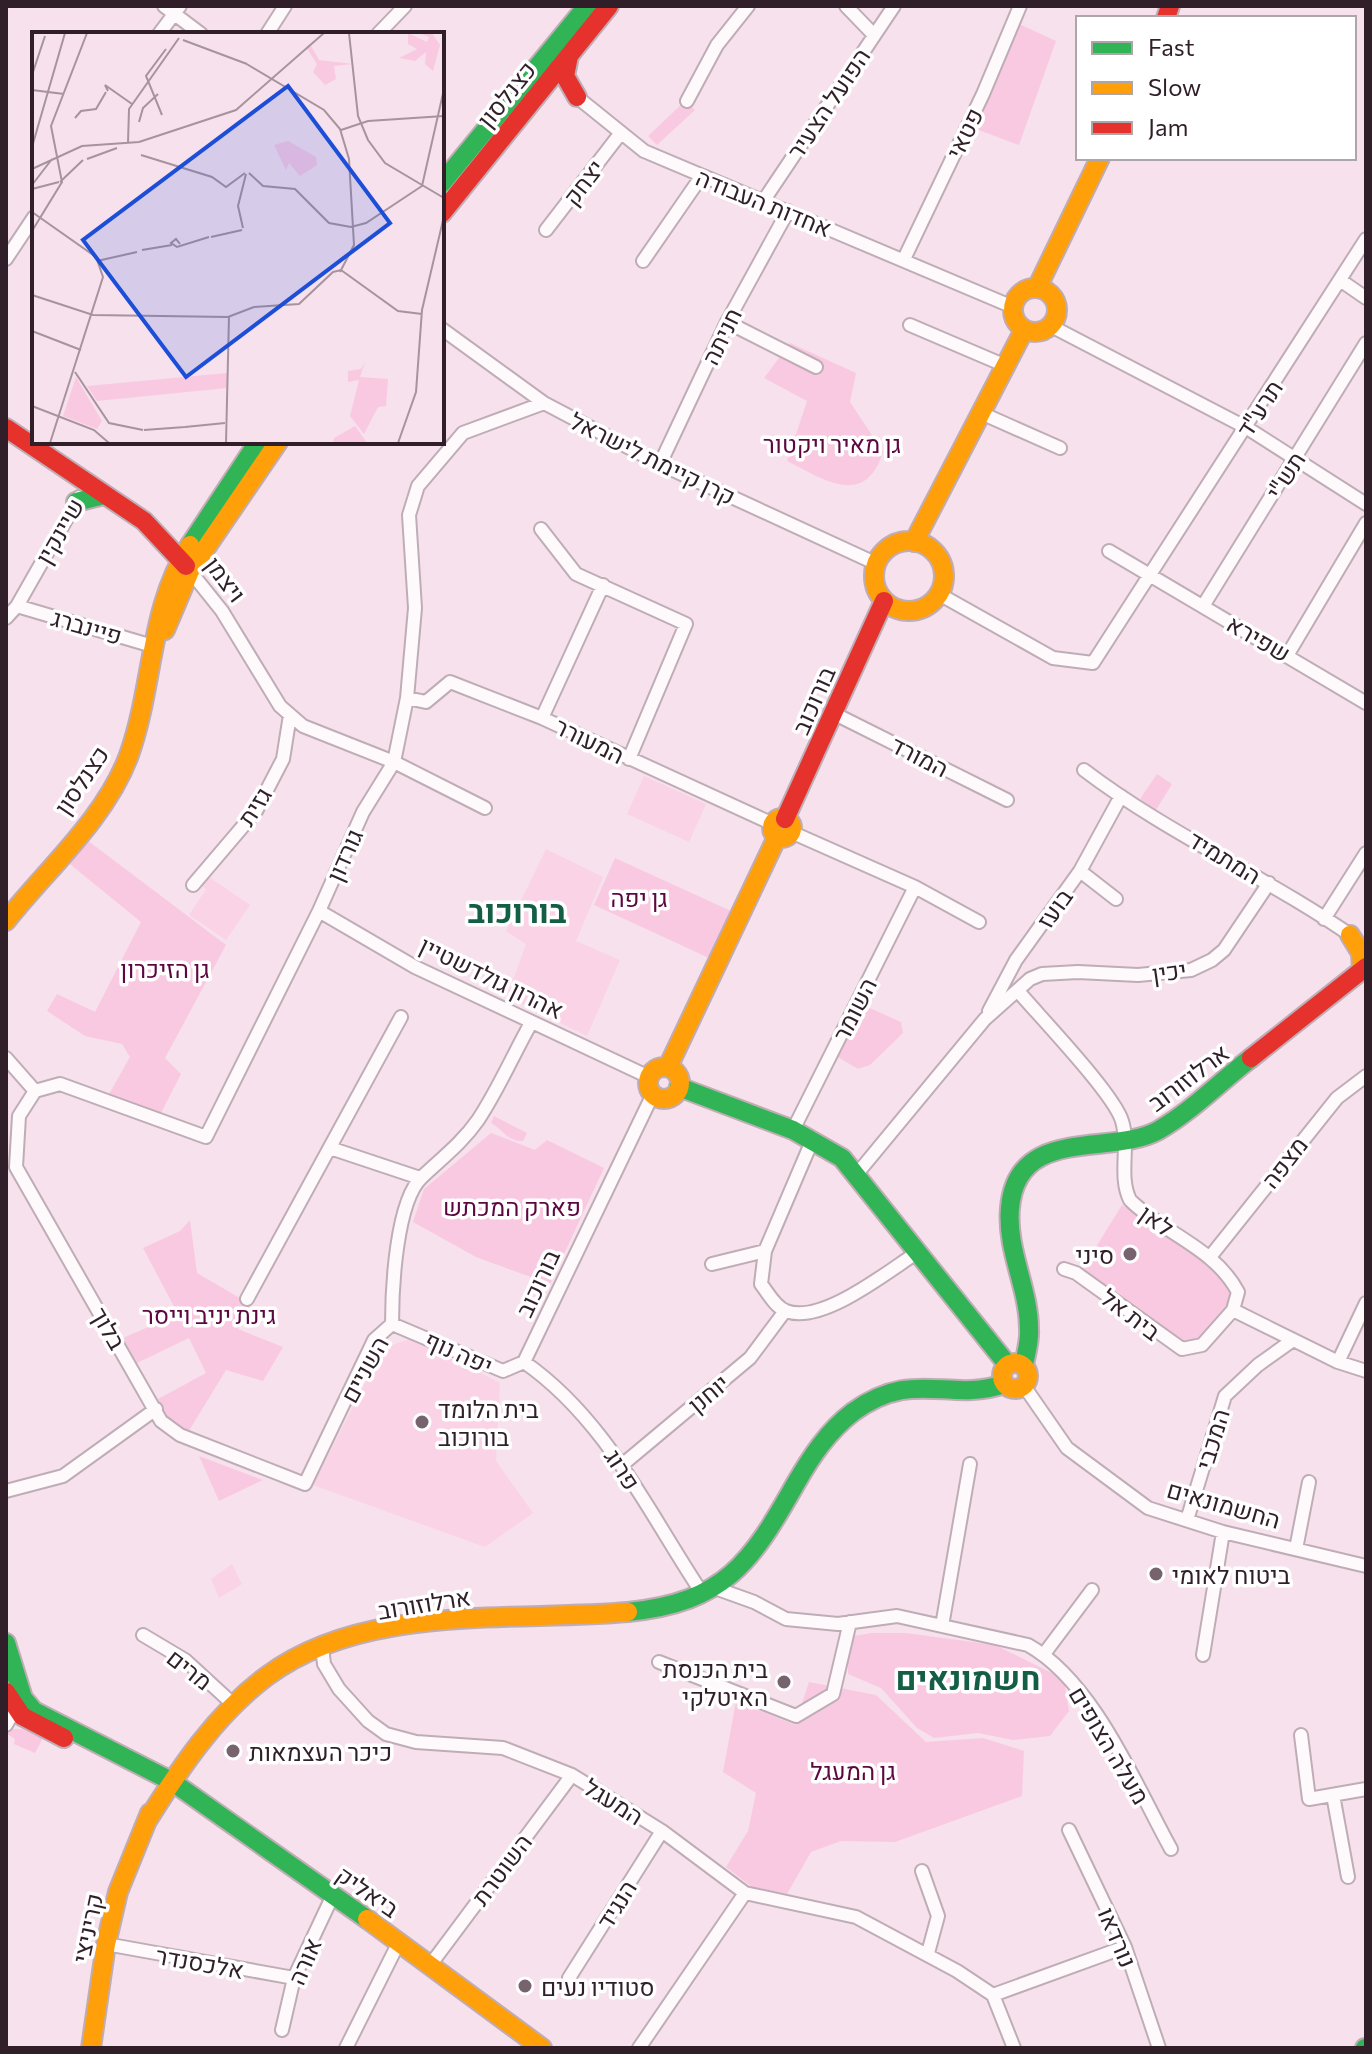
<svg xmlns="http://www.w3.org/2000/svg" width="1372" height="2054" font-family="Commissioner,Heebo,sans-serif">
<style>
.built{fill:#fad3e6}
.green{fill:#f9c9e2}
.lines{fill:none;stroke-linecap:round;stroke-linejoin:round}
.street-casing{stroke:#bfadb6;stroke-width:16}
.fast-casing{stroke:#bfadb6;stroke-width:22}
.slow-casing{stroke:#bfadb6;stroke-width:22}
.jam-casing{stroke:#bfadb6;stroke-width:22}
.street{stroke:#fefafc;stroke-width:12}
.fast{stroke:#30b455;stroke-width:18}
.slow{stroke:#ff9f0a;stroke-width:18}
.jam{stroke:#e5322d;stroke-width:18}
.poi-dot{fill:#76636d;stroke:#fff;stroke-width:3}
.labels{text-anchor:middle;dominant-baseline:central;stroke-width:7;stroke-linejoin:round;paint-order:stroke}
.street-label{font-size:24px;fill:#301f28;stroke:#fff}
.park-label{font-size:24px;fill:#5c0740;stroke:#fff}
.poi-label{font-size:24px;fill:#301f28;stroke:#fff;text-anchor:start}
.district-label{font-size:32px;font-weight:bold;fill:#155e46;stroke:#fff}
.inset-road{fill:none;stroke:#a7939e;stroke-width:2}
.view{fill:#1d4ed8;fill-opacity:0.15;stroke:#1d4ed8;stroke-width:4}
.inset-edge{fill:none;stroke:#301f28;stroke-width:4}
</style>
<rect width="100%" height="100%" fill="#f7e1ec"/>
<path class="built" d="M644,776l62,28 -17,38 -62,-28z
M546,849l57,28 -27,64 44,19 -33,76 -80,-39 19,-53 -20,-13z
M206,875l44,30 -24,35 -37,-25 17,-26 -6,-5z
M413,1338l87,45 -4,78 37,52 -48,34 -172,-62 70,-137z
M232,1564l10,20 -23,14 -8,-19z"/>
<path class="green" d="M1019,24l37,17 -37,104 -43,-16z
M685,101l10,9 -38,35 -9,-9z
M790,343l66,30 -6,29 33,50c-18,57 -60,27 -96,9l20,-60 -43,-23z
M1157,774l15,10 -16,26 -16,-11z
M79,834l147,111 -61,113 16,16 -20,39 -13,3 -39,-22 21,-37 -8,-13 -37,-8 -38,-25 10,-17 38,18 46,-90 -81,-66z
M615,858l116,53 -22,47 -115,-53z
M863,1005l38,17 2,11 -33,32 -12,4 -22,-13z
M494,1116l33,17 -4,8c-17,0 -20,-12 -32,-18z
M491,1133l44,17 12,-10 57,28 -54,116 -74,-27 -63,-35 11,-33z
M1122,1205c22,15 110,63 110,91 -1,18 -20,33 -32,46l-25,1 -94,-72z
M190,1220l7,53 53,31 -12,25 45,18 -20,34 -37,-11 -39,64 -22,-15 -7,-20 48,-26 -17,-35 -52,25 -14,-25 55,-24 -35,-66 37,-17z
M199,1456l64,24 -44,21z
M871,1633h35l89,12 69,34 5,32 -19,25 -37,4 -35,-7 -44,5 -17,-10 -36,-40 -33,-14v-37z
M809,1682l67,13 50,47 57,-4 41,13 -2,45 -127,46 -54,-1 -30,11 -24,42 -35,-7 -26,-20 22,-36 8,-38 -33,-21 13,-71 59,24z
M11,1729h11l21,9 -8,15 -21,-9 1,-5 -8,-5z"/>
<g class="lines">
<defs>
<path id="street" d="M164,6l37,28
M846,6l28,29
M159,34l21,-28
M267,34l18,-28
M378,34l27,-28
M572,93l72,58 369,156
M687,101l30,-56 31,-39
M764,200l130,-194
M546,230l74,-96
M6,259l28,-42
M904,259l79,-165 37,-88
M643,261l58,-84
M1340,280l26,18
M727,322l89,45
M910,325l96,41
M1051,326l196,102 119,76
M442,329l102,74 116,61 217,100
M981,413l79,35
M660,464l67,-142 61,-111
M541,529l35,45 110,50 -57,135
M1109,551l257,152
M190,571l32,40 58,95 23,20 91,36 91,46
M939,594l114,64 40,5 273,-424
M17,606l139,41
M1203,606l163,-263
M6,618l11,-12 62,-109
M1288,654l78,-131
M407,698l19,4 24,-20 92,36 231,106
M833,713l174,87
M542,718l61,-133
M1084,770c84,64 185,108 272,169
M791,832l124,55 64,35
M1080,871l36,28
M193,885l63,-74 27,-52 7,-44
M319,911l96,56 234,110
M1324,919l42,-66
M1018,991c22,26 96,103 104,130 8,25 -4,55 8,79 34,34 84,47 108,92l-5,18 105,52 28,9
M989,1011l27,-51 64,-89 41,-75
M6,1058l29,33
M35,1091l25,-7 146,53 113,-226 44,-99 31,-50 13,-64 8,-90 -6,-93 9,-29 45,-53 81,-30
M35,1091l-16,25 -3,51 145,254 19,14 125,49 69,-144 18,-16
M793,1130l122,-243
M812,1141l-47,110 -4,33c7,9 14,23 25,27 36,14 102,-40 132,-59
M330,1148l90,30
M856,1175l129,-156 45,-40 12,-5 36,-2 60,3 53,-5 21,-10 12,-10 45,-67
M1210,1257l127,-159 29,-22
M712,1264l53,-13
M1064,1269l12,4 106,76 20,-4 31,-35
M247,1299l154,-282
M392,1324l111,47 21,-9 129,-268
M392,1324c0,-35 4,-123 30,-147 20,-19 40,-34 56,-57 20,-30 35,-65 53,-97
M524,1362c82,57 124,150 178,231
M1338,1362l28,-59
M1024,1386l43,62 81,60 75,24 143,34
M622,1465l128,-107 35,-47
M6,1491l57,-15 93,-67
M1187,1520l38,-124 33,-31 35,-25
M1296,1549l13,-67
M715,1588l39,14 32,17 52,5 59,-8 131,29c66,37 107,139 143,204
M942,1626l28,-162
M143,1635l42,25 50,46
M322,1647l2,17 15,25 29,32 18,13 30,8 87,6 69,27 90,56 83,62 111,24 101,54 36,24 21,53
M1044,1654l48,-64
M1203,1655l20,-123
M659,1662l137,54 37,-22 17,-72
M6,1725l13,-22
M1301,1735l8,64 57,-10
M1333,1795l15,82
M1069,1830l56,117 34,101
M922,1871l16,45 -10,37
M106,1944l188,34
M431,1964l141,-189
M569,1978l93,-147
M993,1995l132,-48
M282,2030l12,-52 39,-83
M346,2048l53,-106
M639,2048l106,-155"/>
<path id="fast" d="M442,183l145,-177
M76,502l28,-7
M190,545l68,-103
M679,1087l114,43 49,28 165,206
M1024,1365c2,-12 6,-24 5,-36 0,-41 -23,-79 -19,-121 7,-84 102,-51 149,-78 33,-19 62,-49 92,-72
M628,1612c97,-10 123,-49 168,-129 15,-26 32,-52 57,-71 61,-44 95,-9 151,-28
M6,1643l17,55 11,13 137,70 196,138
M1365,2048h1"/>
<path id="slow" d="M1013 310a22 22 0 1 1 44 0a22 22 0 1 1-44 0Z
M1037,288l63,-130
M874 576a35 35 0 1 1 70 0a35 35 0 1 1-70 0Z
M914,542l110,-212
M165,630l25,-59 88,-129
M772 828a10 10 0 1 1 20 0a10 10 0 1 1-20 0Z
M6,921c41,-52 100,-103 123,-166 25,-70 20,-147 61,-210
M1350,935l11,18 1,17
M668,1067l109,-230
M648 1083a16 16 0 1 1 32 0a16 16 0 1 1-32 0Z
M1002 1376a13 13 0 1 1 26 0a13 13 0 1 1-26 0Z
M147,1821c33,-53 69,-107 120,-145 98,-73 246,-54 361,-64
M367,1919l175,129
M91,2048l15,-104 12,-52 32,-79"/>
<path id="jam" d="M1166,18l4,-12
M569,56l-4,20 12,21
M442,213l167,-207
M6,428l138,93 42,45
M785,819l99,-218
M1251,1058l115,-91
M6,1692l16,24 42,22"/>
</defs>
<use href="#street" class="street-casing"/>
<use href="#fast" class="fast-casing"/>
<use href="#slow" class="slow-casing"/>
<use href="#jam" class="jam-casing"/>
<use href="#street" class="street"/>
<use href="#fast" class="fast"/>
<use href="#slow" class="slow"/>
<use href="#jam" class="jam"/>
</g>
<g class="poi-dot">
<circle cx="1130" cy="1254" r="8"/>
<circle cx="422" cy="1422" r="8"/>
<circle cx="1156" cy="1574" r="8"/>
<circle cx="784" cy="1682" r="8"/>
<circle cx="233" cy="1751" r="8"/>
<circle cx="525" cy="1986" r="8"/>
</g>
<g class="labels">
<g class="street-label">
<text transform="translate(506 94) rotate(-51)">כצנלסון</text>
<text transform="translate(828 103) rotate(-56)">הפועל הצעיר</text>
<text transform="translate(964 133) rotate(-64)">פטאי</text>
<text transform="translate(583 182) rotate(-52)">יצחק</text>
<text transform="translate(764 202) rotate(22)">אחדות העבודה</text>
<text transform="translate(721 336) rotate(-64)">חניתה</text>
<text transform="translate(1259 408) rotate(-57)">תרע"ד</text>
<text transform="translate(653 458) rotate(26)">קרן קיימת לישראל</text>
<text transform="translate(1285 475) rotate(-58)">תש"י</text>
<text transform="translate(59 531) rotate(-60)">שיינקין</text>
<text transform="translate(226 579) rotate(53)">ויצמן</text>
<text transform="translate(87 626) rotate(16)">פיינברג</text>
<text transform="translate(1259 638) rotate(30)">שפירא</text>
<text transform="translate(813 700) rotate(-66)">בורוכוב</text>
<text transform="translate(590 740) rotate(26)">המעורר</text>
<text transform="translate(920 756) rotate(27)">המורד</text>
<text transform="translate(81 780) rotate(-56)">כצנלסון</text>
<text transform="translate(254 806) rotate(-57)">גזית</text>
<text transform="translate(344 855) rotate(-66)">גורדון</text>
<text transform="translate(1225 857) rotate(31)">המתמיד</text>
<text transform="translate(1054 908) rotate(-54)">בועז</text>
<text transform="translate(1169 971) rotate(-8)">יכין</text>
<text transform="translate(492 977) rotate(26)">אהרון גולדשטיין</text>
<text transform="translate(854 1009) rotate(-63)">השומר</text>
<text transform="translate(1188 1077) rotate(-37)">ארלוזורוב</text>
<text transform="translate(1284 1162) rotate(-52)">מצפה</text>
<text transform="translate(1157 1220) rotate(35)">לאן</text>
<text transform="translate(537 1283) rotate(-65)">בורוכוב</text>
<text transform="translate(1131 1314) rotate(37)">בית אל</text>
<text transform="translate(109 1328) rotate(60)">בלוך</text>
<text transform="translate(459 1352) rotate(24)">יפה נוף</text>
<text transform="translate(364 1369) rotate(-61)">השניים</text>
<text transform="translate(708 1393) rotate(-40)">יוחנן</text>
<text transform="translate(1212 1439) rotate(-73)">המכבי</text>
<text transform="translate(623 1469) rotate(57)">פרוג</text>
<text transform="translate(1224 1504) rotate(16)">החשמונאים</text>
<text transform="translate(424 1603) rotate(-9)">ארלוזורוב</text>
<text transform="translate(190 1669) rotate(38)">מרים</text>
<text transform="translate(1110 1745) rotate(59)">מעלה הצופים</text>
<text transform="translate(614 1801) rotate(32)">המעגל</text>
<text transform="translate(501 1869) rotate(-53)">השוטרת</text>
<text transform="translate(368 1891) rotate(35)">ביאליק</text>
<text transform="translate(616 1904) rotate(-58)">הנגיד</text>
<text transform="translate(87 1928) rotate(-78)">קריניצי</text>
<text transform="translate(1118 1937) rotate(67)">נורדאו</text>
<text transform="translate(304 1961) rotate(-67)">אורה</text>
<text transform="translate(200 1962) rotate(10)">אלכסנדר</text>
</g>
<g class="park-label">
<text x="832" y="443">גן מאיר ויקטור</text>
<text x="639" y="897">גן יפה</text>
<text x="165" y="968">גן הזיכרון</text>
<text x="512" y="1206">פארק המכתש</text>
<text x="209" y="1314">גינת יניב וייסר</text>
<text x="853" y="1770">גן המעגל</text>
</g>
<g class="poi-label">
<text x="1114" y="1254" text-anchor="end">סיני</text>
<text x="438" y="1408">בית הלומד<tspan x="438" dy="28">בורוכוב</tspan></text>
<text x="1172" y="1574">ביטוח לאומי</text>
<text x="768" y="1668" text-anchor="end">בית הכנסת<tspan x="768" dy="28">האיטלקי</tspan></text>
<text x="249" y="1751">כיכר העצמאות</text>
<text x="541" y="1986">סטודיו נעים</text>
</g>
<g class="district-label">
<text x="517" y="910">בורוכוב</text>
<text x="968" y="1677">חשמונאים</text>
</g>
</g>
<g transform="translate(32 32)">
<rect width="412" height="412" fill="#f7e1ec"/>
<path d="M376,1l19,9 2,-5 -11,-4h14l8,12 -7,26 -8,-7 1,-12 -11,9 -16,-3 18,-9 -9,-5zM278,12l9,16 34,4 -19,2 2,13 -11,6 -12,-13 4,-8 -11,-17zM256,109l28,16 1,8 -17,11 -11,-13 -3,7 -12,-25zM333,330l-5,15 28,2 -2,27 -8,1 -14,27 -14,-18 9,-36 -11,2v-11l13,-2zM195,341v15l-130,13 -10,-15zM44,345l26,44 -5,8 -34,-13zM323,394l12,17h-34l1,-5z" fill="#f9c9e2"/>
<path class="inset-road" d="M317,1l9,83 10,24 17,23 59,35M151,8l64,24M213,31l79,47 16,19 9,30 5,86 -14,27M0,43l13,-39M0,58l32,4M76,59l-3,-6 27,19M130,83l-16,-39 20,-27M43,86l6,-7 15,-2 10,-17M107,90l4,-14 15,-14M309,98l27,-9 76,-5M96,111l1,-34 50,-71M0,115l33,-114M109,123l71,22 14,10 19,-14M55,127l30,-11M0,137l50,-23 57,-4 97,-32 88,-77M217,141l14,13 32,3 34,34 22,4 15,-4 56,-37 22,-97M28,150l23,-22M0,153l20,-26M0,157l27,-7M0,180l64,45 7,20 -53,166M211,196l-5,-22 8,-32M0,199l30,-49 -11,-56 36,-93M179,205l31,-7M148,212l-4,-5 -5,4 6,4 32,-10M110,218l30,-5M65,229l40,-9M0,263l61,20 135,2 26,-10 45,-3 34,-32 8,-2 57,41 24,3M0,299l49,19M43,340l34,51 34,7M0,374l62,24 15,13M153,395l40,-4M112,398l41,-3M194,411l3,-127M366,411l18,-51 6,-82 22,-94"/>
<path class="view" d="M256,54l102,137 -204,154 -103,-137z"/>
<rect width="412" height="412" class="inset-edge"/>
</g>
<rect width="1372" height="2054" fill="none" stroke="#301f28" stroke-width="16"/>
<rect x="1076" y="16" width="280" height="144" fill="#ffffff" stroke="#aca5a9" stroke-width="2"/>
<rect x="1092" y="42" width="40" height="12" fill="#30b455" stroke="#aca5a9" stroke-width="2"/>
<text x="1148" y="56" font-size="24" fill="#301f28">Fast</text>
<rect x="1092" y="82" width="40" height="12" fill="#ff9f0a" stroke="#aca5a9" stroke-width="2"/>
<text x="1148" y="96" font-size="24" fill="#301f28">Slow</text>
<rect x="1092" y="122" width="40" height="12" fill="#e5322d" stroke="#aca5a9" stroke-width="2"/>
<text x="1148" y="136" font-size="24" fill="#301f28">Jam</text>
</svg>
